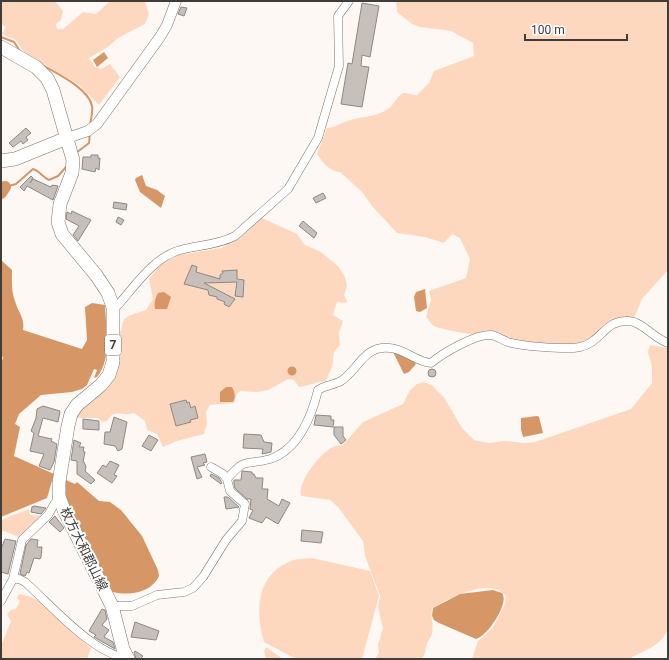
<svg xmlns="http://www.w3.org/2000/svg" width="669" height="660" font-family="Roboto,'Noto Sans JP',sans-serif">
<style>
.green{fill:#fdd8be}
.water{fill:#d69666}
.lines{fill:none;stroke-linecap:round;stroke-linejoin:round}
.stream{stroke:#d69666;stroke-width:2}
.river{stroke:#d69666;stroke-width:12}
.building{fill:#c6bfba;stroke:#8e8782}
.minor-casing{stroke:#7c7570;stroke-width:9}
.tertiary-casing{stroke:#7c7570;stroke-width:11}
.primary-casing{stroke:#7c7570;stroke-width:14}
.minor{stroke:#fff;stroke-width:8}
.tertiary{stroke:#fff;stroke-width:10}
.primary{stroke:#fff;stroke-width:13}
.labels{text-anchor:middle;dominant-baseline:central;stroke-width:4;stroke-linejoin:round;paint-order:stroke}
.shield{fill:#fff;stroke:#797675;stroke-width:1}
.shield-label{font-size:12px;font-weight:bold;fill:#3f3c3a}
.street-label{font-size:13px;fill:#3f3c3a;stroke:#fff}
</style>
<rect width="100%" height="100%" fill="#fef8f4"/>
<path class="green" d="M1,1h54l8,10 -2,9 -5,4 1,5h6l20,-17 13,2 14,-13h35l4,13 -4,10 -27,14 -10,9 -19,11 6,9 6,2 9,-5 10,13 -21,28 -21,-21 -48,-28 -8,-6 -6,-10 -14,-6 4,-7 -5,-3z
M396,1h272v269l-26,29 -8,19h-17c-10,9 -21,22 -34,27 -12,4 -137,-12 -149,-19 -2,-1 -5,-6 -8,-9l5,-17 -2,-9 37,-13 4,-19 -10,-21 -8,-4 -8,9 -19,-6 -28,-4 -25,-27 -10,-14 -22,-20c-11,-1 -17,-9 -23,-18l10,-26c8,-1 13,-4 20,-7 14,-5 29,-3 42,-13 5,-3 9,-14 15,-15 4,0 9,2 13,2l12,-12 5,-12 40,-15 -1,-13 -22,-12 -31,-4 -8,-3 -15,-12z
M262,218l35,16 8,11 16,7 17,14 7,11 2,9 -3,9 3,6 -2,2 -8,-1 -4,13 10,6 -4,12 1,12 -6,7 -2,15 -6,14c-10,1 -18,5 -27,6l-5,-7 -6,-1 -20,11 -10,2 -18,-1 -3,3 -3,9 -24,2 -4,7 1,12 -3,10 -27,7 -14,6 -6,-13 -10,-4 -2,-9 -11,-8c-13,4 -19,-5 -27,8l-5,1 -4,-4h-20l-3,-3 31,-30 11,-49c5,-5 4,-8 6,-14 3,-8 16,-9 23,-12l7,-11 -4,-20 11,-14 18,-10 43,-7 8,-4 13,-8z
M650,345l18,3v267c-3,6 1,9 0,14 -7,18 -24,21 -39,30h-157l6,-18 15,-13 12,-24 1,-8c-16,-20 -57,2 -74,12 -2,9 2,16 0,25 0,4 -4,7 -5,11 -2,6 -1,11 -6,15h-46l4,-6 -1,-8 5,-17 -5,-21 2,-11 -15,-40 -2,-15 -25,-34 -8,-7 -29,-4c-4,-14 20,-44 32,-49 3,-2 7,-1 10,-2l20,-23 40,-18 7,-14 7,-6 7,-2 9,4 12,13 17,29 12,12 15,3 16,-2 20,2 10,-1 96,-33 21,-26v-16l-4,-15z
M29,509l1,6 15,1 -24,22 -17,-7 -3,2v-13z
M312,558l58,13 9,25 -17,63h-66l-32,-17c-9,-31 -8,-67 27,-81 6,-3 15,-2 21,-3z
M19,594c30,4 50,36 72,54l-4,11h-86v-13l10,-25 -4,-7 4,-4 5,-1 4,-8 -3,-3z
M266,647l17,12h-17l-2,-8z"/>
<path class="water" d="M104,52l4,6 -11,9 -4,-7z
M142,175l4,11 11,4 8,6 -4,12 -21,-16 -5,-12 1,-2z
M1,260l11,10c0,10 -1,21 3,31 3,11 10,17 8,29l59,19 5,-9 -2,-33 7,-4 13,2c1,22 7,54 -8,72l-3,1 3,-8 -3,-1 -7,16 -5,4 -10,3 -31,3 -22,19 -4,10 5,3 -6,29 40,18 -7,24 -46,19v-154l2,-5 -2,-4z
M422,290l3,-1 2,19 -7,4 -4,-1 -2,-14 2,-5z
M164,292l7,5 -4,12h-12c-1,-5 0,-11 3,-16z
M393,352l18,7 5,5 -7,8 -5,2z
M287.5 371a4.5 4.5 0 1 1 9 0a4.5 4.5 0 1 1-9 0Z
M226,387h6c3,6 4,10 1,15h-13v-10z
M537,416l2,1 4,16 -20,4 -2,-8v-11z
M66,480l9,4 2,-2 22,19 11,1 11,8 21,26 16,34 1,6c-8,17 -29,20 -46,16l-46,-88 -2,-12z
M493,590l9,3c8,10 -15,44 -26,46l-37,-16 -5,-3 -2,-4 1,-8 27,-14z"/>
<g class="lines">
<path class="stream" d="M1,37l13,5 6,9
M44,66c14,8 45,23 48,40 1,5 -1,13 -2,19
M76,153l13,-10 1,-10
M1,184l4,3 11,-3 17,-15c7,2 9,8 16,11l9,-4 9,-10"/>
<path class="river" d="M1,193l4,-6"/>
</g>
<path class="building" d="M362,3l17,3 -9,51 -8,-2 -1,11 8,1 -7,40 -21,-3 7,-41 4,1z
M181,7l6,1 -3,8 -6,-2z
M26,128l5,5 -5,4 2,3 -5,4 -2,-3 -8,6 -4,-4z
M91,155h7v3h2l-1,12 -3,-2 -1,4 -13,-3 1,-12h8z
M31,176l2,2 -3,5 3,-4 18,8 1,-2 6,1 -5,14 -26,-14 -3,5 -4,-4z
M323,193l3,5 -10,5 -3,-5z
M114,202l13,2 -1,6 -13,-2z
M72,211l19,9 -13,21 -5,-6 6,-9 -13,-7 1,-7 4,2z
M118,217l6,3 -3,5 -5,-3z
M303,221l14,12 -3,5 -15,-12z
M192,265l5,2 -1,5 24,7v-4l3,-2 -1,-2 15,-1v9l7,1 -1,17 -8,-1 2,-14 -33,1 31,16 -6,8 -5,-3 1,-2 -8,-3v-2l-8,-2 -1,-5 -24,-6z
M428 373a4 4 0 1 1 8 0a4 4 0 1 1-8 0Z
M186,400l1,3 2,-1 2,6 4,-2 3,12 -8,2 1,2 -15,4 -6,-22z
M43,406l17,5 -2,11 -15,-4 -5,18 14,3 -1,2 6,3 -3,18 -4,8 -11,-4 5,-12 -14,-3 4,-18 -3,-2 5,-13 1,-9z
M316,415l15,1v4h3l-1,7 -19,-2z
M114,417l13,5 -5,27 -4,2 -3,-5 -11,-2 1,-12h5z
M83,419l16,2v9l-16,-1z
M334,427h9v9l3,4 -5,4 -7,-9z
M244,434l17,1 3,7 8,1 -1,9 -9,2 1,-5 -20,-1z
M149,435l9,5 -7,11 -9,-5z
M74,440l7,3 -2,4h5l-1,4 2,1 -2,10h1l2,5 -1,4 10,9 -4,4 -14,-10v-13l-6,-1z
M205,454l2,8 -4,1 2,2 -8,2 5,10 -5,2 -6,-22z
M110,461l9,4 -5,10 3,1 -5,7 -15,-10 6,-8 3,2z
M242,471l10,1v2h2l2,4h7l-1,11h6l-1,10 12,7 3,-7 8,4 -12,21 -12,-7 -4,6 -13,-5 4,-8 -3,-1 1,-10h-4l-12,-11 -1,-4v-4h7z
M211,474l8,4 3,5 -1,1 -11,-8z
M224,497h4l11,10 -13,2z
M34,506l12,2 -5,6 -10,-2 1,-5z
M55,516l9,12 -4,4 -11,-10z
M302,530l21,2 -2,11 -20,-2z
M5,539l11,2 -8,33 -7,-2v-23z
M31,539l7,1 -1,7h5l-1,10 -1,2 -6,-1 -5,15 -2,-1 -2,4 -5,-2 6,-29z
M102,609l3,1 2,9 -5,6 7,5 -5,7 9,5 2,7 -21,-12 2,-2 -7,-4z
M135,622l24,9 -3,9 -25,-3z
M135,651l8,5 -3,3h-4l-2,-7z"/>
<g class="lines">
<defs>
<path id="minor" d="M113,307l5,-2c17,-19 36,-48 62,-55 19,-5 38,-5 55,-14l53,-47 30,-51 21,-72 -1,-50 11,-15
M227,479c20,-23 18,-13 43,-20 28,-9 42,-43 48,-69 7,-5 16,-5 23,-9 18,-12 23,-36 49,-33 15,1 26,14 41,15 12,-10 44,-29 60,-28 6,1 11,5 17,7 13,4 58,8 72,5 21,-4 25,-28 49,-26 14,1 24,17 39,22
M13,579l9,-39 26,-25 7,-12 5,-3
M1,601l12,-22h6l6,3c28,25 66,70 103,77
M112,606h20l25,-11 27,-3 9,-4 10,-11 23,-37 16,-19 3,-17 -15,-13 -3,-12 -4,-5 -12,-7"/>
<path id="tertiary" d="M67,138l21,-7 9,-7 63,-87 7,-12 9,-24"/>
<path id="primary" d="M1,47l35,20 11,11 6,12 20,70 -1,13 -12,31 -2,18 4,12 34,41 12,18 5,14v55l-4,13 -8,10 -24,20 -6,9 -3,12 -9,56v14l5,14 48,96 11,43 5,10
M1,161l14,-2 52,-21"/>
</defs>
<use href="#minor" class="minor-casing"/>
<use href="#tertiary" class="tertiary-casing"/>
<use href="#primary" class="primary-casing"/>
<use href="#minor" class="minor"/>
<use href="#tertiary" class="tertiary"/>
<use href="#primary" class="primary"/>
</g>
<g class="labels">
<rect class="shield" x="105" y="335" width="16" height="20" rx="3"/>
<g class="shield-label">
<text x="113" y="345">7</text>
</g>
<g class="street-label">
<text transform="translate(84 549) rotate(64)">枚方大和郡山線</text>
</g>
</g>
<rect width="669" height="660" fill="none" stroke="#3f3c3a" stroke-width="4"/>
<path d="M525 34v6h102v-6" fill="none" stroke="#3f3c3a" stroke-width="2"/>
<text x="531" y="34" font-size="12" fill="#3f3c3a" stroke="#ffffff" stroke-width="3" paint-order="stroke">100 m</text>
</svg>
